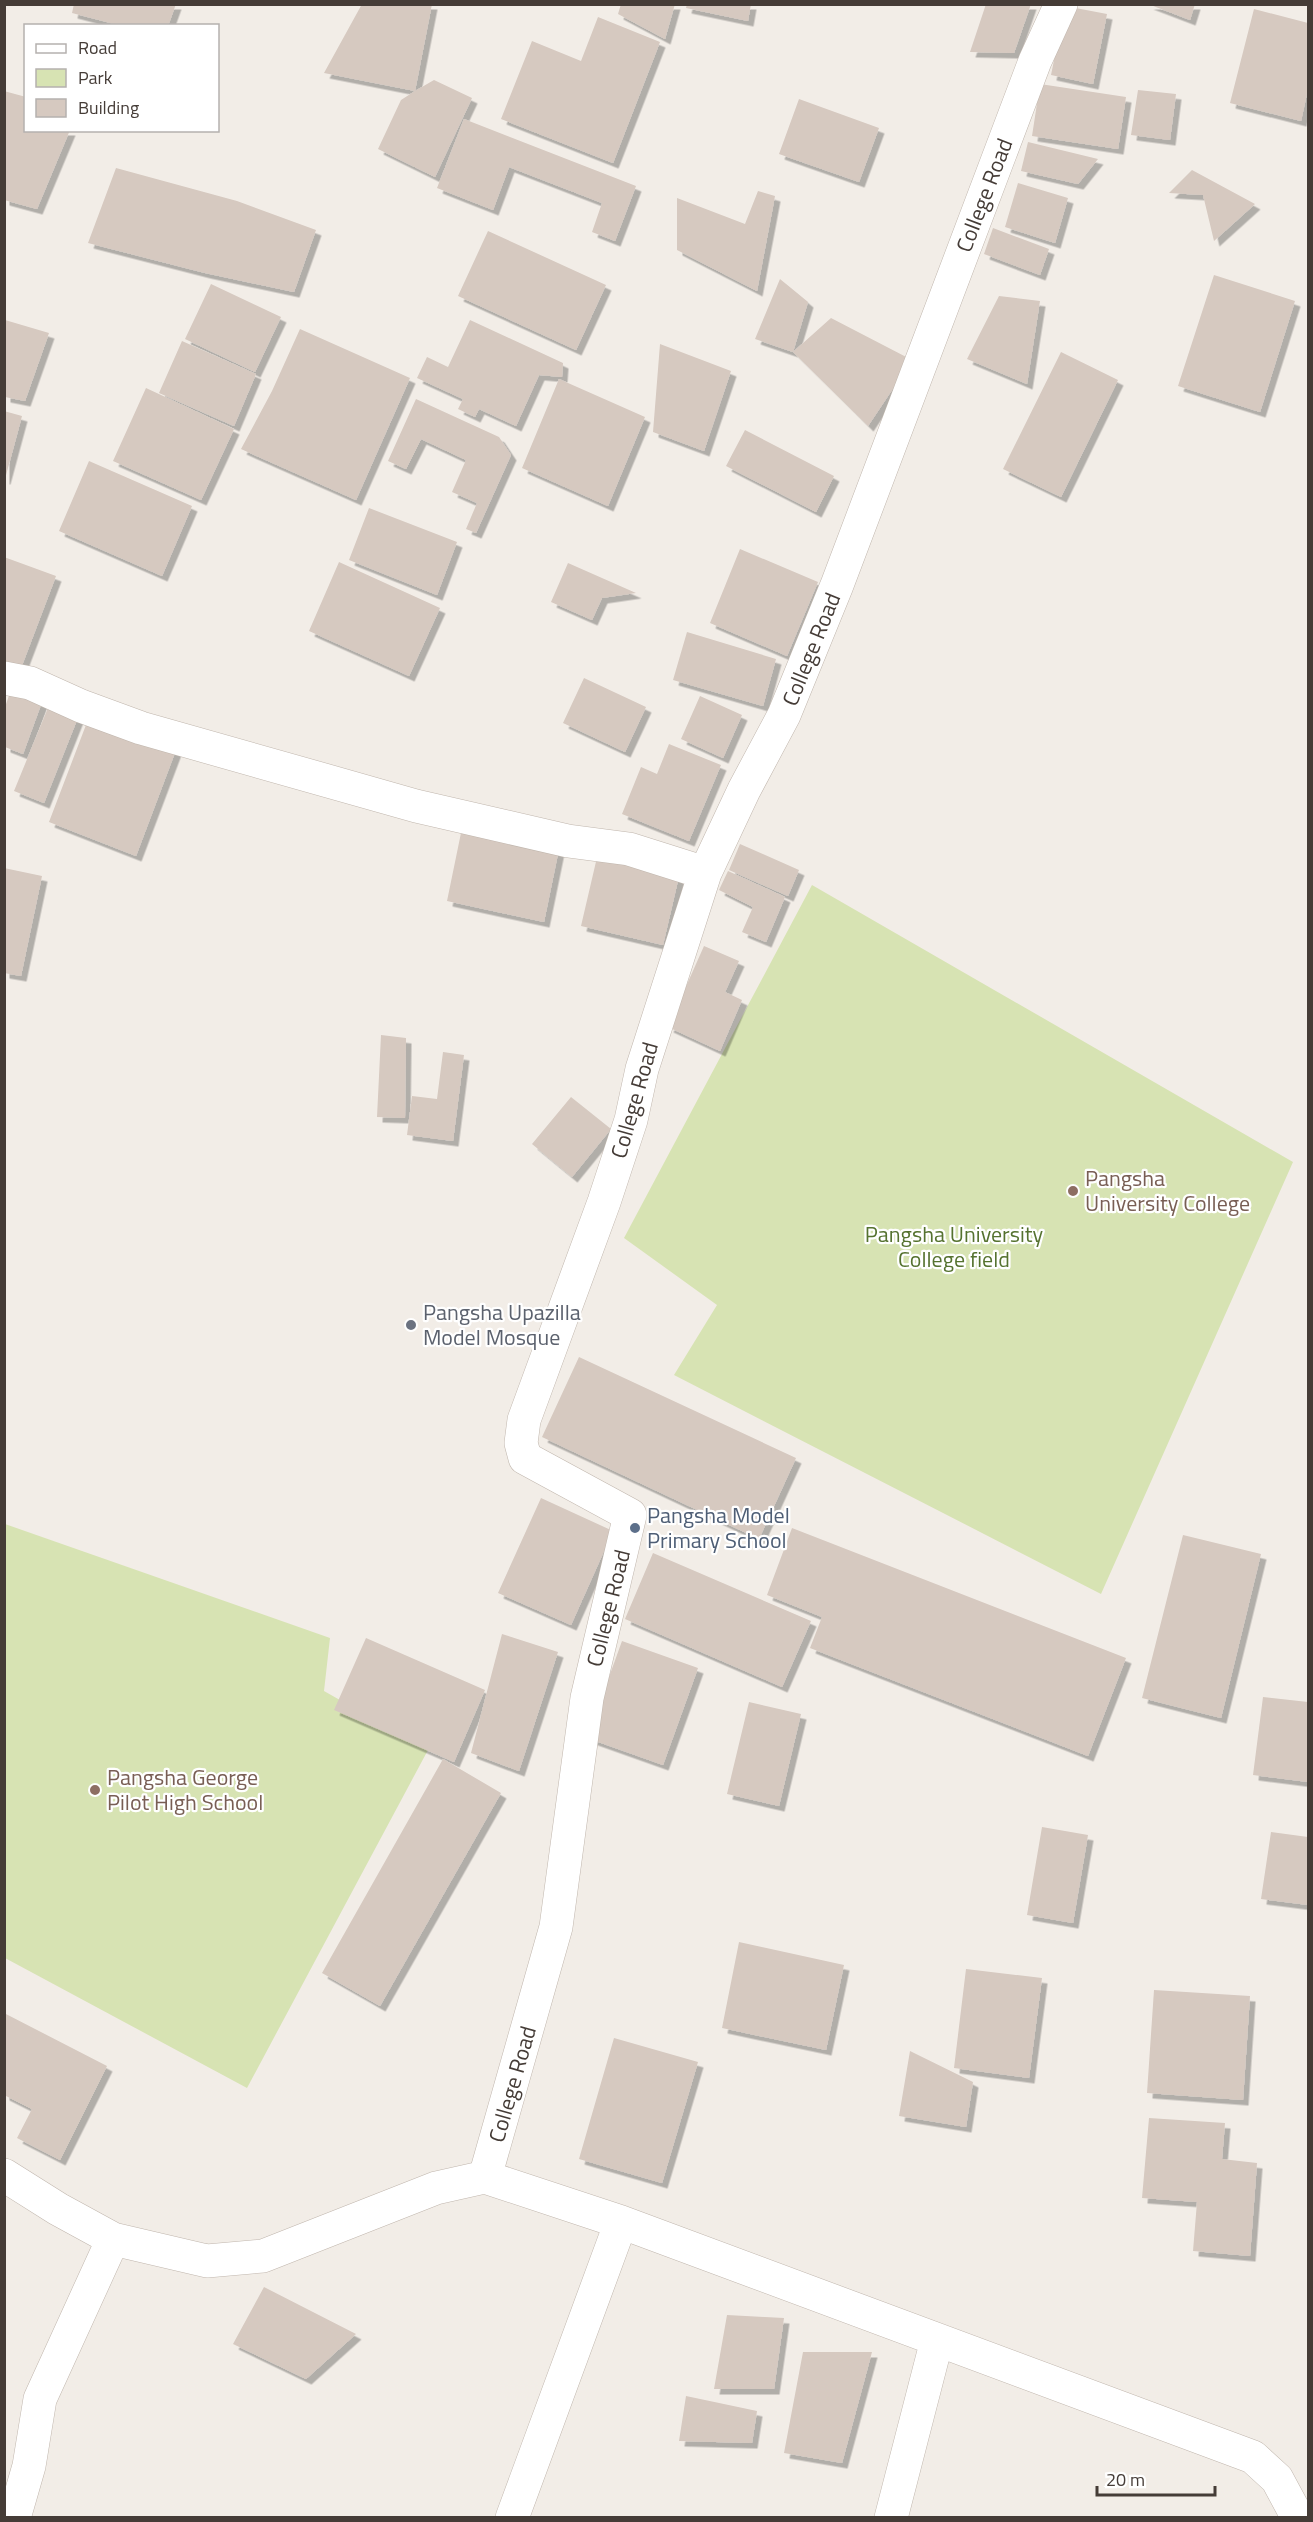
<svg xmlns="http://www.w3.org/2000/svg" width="1313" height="2522" font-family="'Titillium Web',sans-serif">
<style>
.green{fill:#d7e3b3}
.building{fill:#d6c9c0;filter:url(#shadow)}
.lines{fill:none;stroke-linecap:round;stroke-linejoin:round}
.minor-casing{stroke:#c0b6ad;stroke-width:34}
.minor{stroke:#fff;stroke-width:33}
.education-dot{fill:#8d6e63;stroke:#fff;stroke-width:2}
.worship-dot{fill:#6b7280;stroke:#fff;stroke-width:2}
.service-dot{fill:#5c6f8a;stroke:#fff;stroke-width:2}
.labels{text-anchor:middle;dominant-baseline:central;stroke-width:4.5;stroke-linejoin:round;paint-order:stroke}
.street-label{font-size:22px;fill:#453c37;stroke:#fff}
.education-label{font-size:22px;fill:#785e54;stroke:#fff;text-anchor:start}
.park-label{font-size:22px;fill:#55722f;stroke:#fff}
.worship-label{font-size:22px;fill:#5b616d;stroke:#fff;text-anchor:start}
.service-label{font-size:22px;fill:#4e5e75;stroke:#fff;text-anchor:start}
</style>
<defs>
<filter id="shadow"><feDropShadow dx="5.5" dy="5.5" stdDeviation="0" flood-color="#0004"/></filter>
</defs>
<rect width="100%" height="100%" fill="#f2ede7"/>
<path class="green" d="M812,885l481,277 -192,432 -427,-219 43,-70 -93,-67z
M5,1524l325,114 -6,53 104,59 -181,338 -242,-130z"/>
<path class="building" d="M74,4h102l-8,22h-46l-50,-13z
M362,4h70l-17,87 19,-11 38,18 -37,79 -57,-28 23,-49 14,-9 -91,-18z
M621,4h54l-10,35 -47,-25z
M687,4h64l-3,17 -62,-13z
M986,4h45l-17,49 -44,-1z
M1148,4h47l-5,16z
M1065,6l42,8 -14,70 -42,-9z
M1254,9l54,14v66l-7,32 -71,-18z
M598,17l62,25 -47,121 -112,-44 31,-78 49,20z
M1040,84l86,13 -8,52 -86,-13z
M1138,90l38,4 -6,46 -39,-5z
M4,91l22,6v33h44l-33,79 -33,-9z
M799,99l80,29 -20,54 -80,-28z
M464,119l172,67 -21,55 -23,-9 10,-29 -93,-36 -16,43 -56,-22z
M1028,142l70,17 -20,25 -57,-13z
M116,168l121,33 79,29 -22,62 -89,-19 -117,-30z
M1192,170l63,34 -41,37 -11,-46 -34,-2z
M1018,183l50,15 -13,45 -50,-16z
M758,191l17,5 -18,95 -80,-41v-52l68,26z
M993,228l56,21 -9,26 -56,-21z
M488,231l118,54 -30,65 -118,-54z
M1214,275l81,26 -35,111 -82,-26z
M780,279l28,23 -15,50 -38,-13z
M211,284l70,33 -26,55 -70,-33z
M999,296l41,5 -13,83 -60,-25z
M831,318l81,42 -44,66 -75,-74z
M5,320l44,13 -24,68 -20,-4z
M470,320l93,43 -1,14 -23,-2 -23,51 -37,-17 -4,8 -17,-8 5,-10 -46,-21 10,-21 21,10z
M300,329l110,49 -54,122 -115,-51 31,-58z
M182,341l74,33 -22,52 -75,-33z
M660,344l71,27 -27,80 -51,-19z
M1061,352l57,28 -57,117 -58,-28z
M559,379l86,38 -37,89 -86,-38z
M146,388l88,41 -33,71 -88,-39z
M416,399l83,38 12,18 -35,78 -10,-4 11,-26 -25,-11 14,-32 -45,-21 -15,30 -18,-8z
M4,411l18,5 -17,63h-1z
M745,430l89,46 -18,36 -90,-46z
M89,461l103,45 -30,70 -103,-45z
M369,508l88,34 -20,53 -88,-35z
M740,549l78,33 -31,74 -77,-33z
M4,557l52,19 -38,100 -14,-5z
M339,562l101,46 -31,68 -100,-45z
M568,563l68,30 -34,5 -10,22 -41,-18z
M687,632l89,27 -13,47 -90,-26z
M584,678l62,29 -21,45 -62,-29z
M11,690l31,12 -19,52 -18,-7v-40z
M700,696l42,19 -19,43 -42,-19z
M50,703l29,12 -35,88 -30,-12z
M89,717l87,33 -40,106 -87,-34z
M669,744l52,21 -32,76 -67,-27 19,-47 16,7z
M462,828l97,21 -15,73 -97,-21z
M740,844l59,26 -11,26 -59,-26z
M598,853l82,19 -17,73 -82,-19z
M4,868l38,8 -21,100 -17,-3z
M728,871l57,26 -19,45 -24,-10 11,-25 -34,-17z
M704,946l35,15 -14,31 17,8 -22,51 -52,-24z
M381,1035l25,3 -1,80 -28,-1z
M443,1052l21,3 -11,86 -46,-6 5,-39 25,3z
M571,1097l40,32 -39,48 -40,-33z
M579,1357l217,101 -37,81 -217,-102z
M541,1498l72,33 -42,94 -73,-32z
M792,1528l334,130 -38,98 -278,-108 12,-31 -55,-22z
M1183,1535l78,19 -40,164 -79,-20z
M653,1553l158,68 -29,66 -157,-68z
M502,1634l56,18 -39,119 -48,-18z
M366,1638l119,52 -31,72 -120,-52z
M622,1641l76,27 -35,97 -76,-27z
M1263,1697l45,5v80l-55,-7z
M749,1702l52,12 -22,92 -52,-12z
M443,1759l58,34 -121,213 -58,-33z
M1042,1827l46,8 -15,88 -46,-8z
M1271,1832l37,5v68l-47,-6z
M739,1942l105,23 -18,85 -104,-22z
M966,1969l76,9 -13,100 -75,-10z
M1154,1990l96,6 -7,104 -96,-7z
M4,2013l103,53 -47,94 -43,-22 15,-29 -28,-14z
M614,2038l84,24 -36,121 -83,-24z
M910,2051l63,31 -7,45 -67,-11z
M1149,2118l76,5 -3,36 35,4 -7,93 -57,-5 4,-49 -55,-4z
M264,2287l92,47 -50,45 -73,-35z
M727,2315l57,3 -10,71h-60z
M803,2352h69l-30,111 -58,-10z
M686,2396l71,15 -5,32 -73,-2z"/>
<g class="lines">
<defs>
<path id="minor" d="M4,678l26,5 51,23 60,22 275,78 152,35 61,8 76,24
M4,2175l54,34 55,30 94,22 56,-5 173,-68 49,-11 136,45 632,235 24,22 21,39
M485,2177l71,-250 31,-229 43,-183 -105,-57 -4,-15 3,-23 80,-218 27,-82 11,-51 63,-196 39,-83 40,-75 53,-130 198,-524 26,-57
M14,2518l15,-52 11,-67 73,-160
M512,2518l109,-296
M891,2518l46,-178"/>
</defs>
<use href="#minor" class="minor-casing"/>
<use href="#minor" class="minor"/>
</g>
<g class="education-dot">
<circle cx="1073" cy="1191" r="6"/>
<circle cx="95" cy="1790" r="6"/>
</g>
<circle class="worship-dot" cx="411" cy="1325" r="6"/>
<circle class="service-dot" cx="635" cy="1528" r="6"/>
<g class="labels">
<g class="street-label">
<text transform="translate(984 195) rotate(-69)">College Road</text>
<text transform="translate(811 649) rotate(-68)">College Road</text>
<text transform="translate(634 1100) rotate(-74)">College Road</text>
<text transform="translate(608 1608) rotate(-76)">College Road</text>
<text transform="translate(512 2084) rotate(-74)">College Road</text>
</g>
<g class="education-label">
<text x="1085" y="1178">Pangsha<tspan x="1085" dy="25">University College</tspan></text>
<text x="107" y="1777">Pangsha George<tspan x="107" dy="25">Pilot High School</tspan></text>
</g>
<g class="park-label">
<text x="954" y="1234">Pangsha University<tspan x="954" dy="25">College field</tspan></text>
</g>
<g class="worship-label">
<text x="423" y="1312">Pangsha Upazilla<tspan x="423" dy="25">Model Mosque</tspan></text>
</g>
<g class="service-label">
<text x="647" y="1515">Pangsha Model<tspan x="647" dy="25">Primary School</tspan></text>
</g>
</g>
<rect width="1313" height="2522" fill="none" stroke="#453c37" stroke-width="12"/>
<rect x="24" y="24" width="195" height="108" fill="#ffffff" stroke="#b5b1af" stroke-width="1.5"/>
<rect x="36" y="44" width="30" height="9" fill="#ffffff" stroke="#b5b1af" stroke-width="1.5"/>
<text x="78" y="54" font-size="18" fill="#453c37">Road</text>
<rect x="36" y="69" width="30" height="18" fill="#d7e3b3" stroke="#b5b1af" stroke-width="1.5"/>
<text x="78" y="84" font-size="18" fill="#453c37">Park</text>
<rect x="36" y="99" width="30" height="18" fill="#d6c9c0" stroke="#b5b1af" stroke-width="1.5"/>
<text x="78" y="114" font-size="18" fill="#453c37">Building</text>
<path d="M1097 2486v9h118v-9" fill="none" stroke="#453c37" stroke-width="3"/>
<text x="1106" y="2486" font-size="18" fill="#453c37" stroke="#ffffff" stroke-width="4.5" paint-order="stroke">20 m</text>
</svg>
